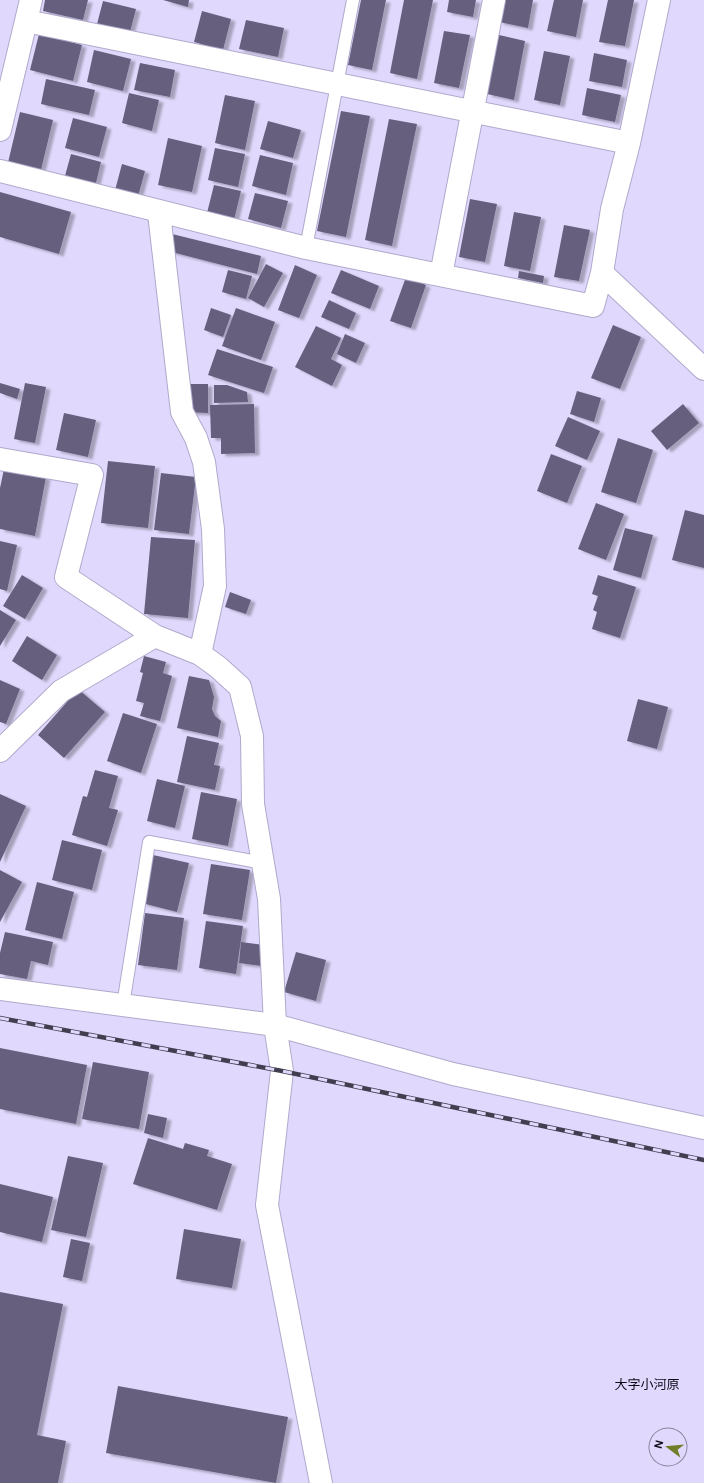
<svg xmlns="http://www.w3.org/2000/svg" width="704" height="1483" font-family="'DM Sans','Noto Sans JP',sans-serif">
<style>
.building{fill:#665f7d;filter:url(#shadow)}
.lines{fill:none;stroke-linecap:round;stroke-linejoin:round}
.service-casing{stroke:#b0a9cb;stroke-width:14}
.minor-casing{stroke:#b0a9cb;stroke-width:24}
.tertiary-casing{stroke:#b0a9cb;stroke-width:24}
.service{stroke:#fff;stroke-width:12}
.minor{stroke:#fff;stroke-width:22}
.tertiary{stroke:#fff;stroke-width:22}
.rail-casing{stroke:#423e50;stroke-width:4.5}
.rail{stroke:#e1d9fd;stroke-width:3;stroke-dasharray:9;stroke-linecap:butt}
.labels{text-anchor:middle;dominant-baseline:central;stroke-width:3;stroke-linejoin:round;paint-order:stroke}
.quarter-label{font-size:13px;fill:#0d0a16;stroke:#e1d9fd}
</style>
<defs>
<filter id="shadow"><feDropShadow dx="4.5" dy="2.5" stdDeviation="1" flood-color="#0004"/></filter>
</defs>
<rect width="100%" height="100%" fill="#e1d9fd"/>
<path class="building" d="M45,0h43l-5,20 -40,-9z
M163,0h26l-1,7z
M361,0h25l-14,70 -24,-5z
M404,0h29l-16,79 -27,-6z
M449,0h27l-3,17 -26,-5z
M504,0h29l-5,28 -29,-6z
M554,0h29l-7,37 -29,-6z
M608,0h26l-9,46 -26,-4z
M103,1l33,8 -6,23 -33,-8z
M202,11l29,8 -8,31 -29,-8z
M246,20l38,8 -6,29 -39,-8z
M444,31l26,4 -11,53 -25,-5z
M39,34l43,11 -9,36 -43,-11z
M499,35l26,6 -11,59 -27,-6z
M94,50l37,9 -8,32 -36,-9z
M544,51l26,5 -10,49 -26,-5z
M594,53l33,7 -5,27 -33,-6z
M140,63l35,7 -5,27 -36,-7z
M46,79l49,11 -6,25 -48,-11z
M587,88l34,7 -6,27 -33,-7z
M129,93l30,7 -7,31 -30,-8z
M225,95l30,6 -10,49 -30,-7z
M341,111l29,5 -24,121 -29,-6z
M20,112l33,8 -14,58 -33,-7z
M73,118l34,9 -8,30 -34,-9z
M389,119l28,5 -25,122 -27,-6z
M268,121l33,9 -8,28 -33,-9z
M168,138l34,8 -10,46 -34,-7z
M215,148l30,6 -7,33 -30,-7z
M71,154l30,8 -7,29 -31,-8z
M260,155l33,8 -7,32 -34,-9z
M122,164l23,7 -8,29 -23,-6z
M214,185l27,6 -7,29 -27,-7z
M0,192l71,20 -12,42 -59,-17z
M255,193l33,8 -7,27 -33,-9z
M470,199l27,5 -12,58 -26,-5z
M514,212l27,5 -11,54 -26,-5z
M564,225l26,5 -11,51 -25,-4z
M168,233l93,23 -4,18 -93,-24z
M266,264l17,9 -19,34 -16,-9z
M295,265l22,10 -18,43 -21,-8z
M228,270l24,6 -6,23 -24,-7z
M341,270l38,16 -9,23 -39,-16z
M519,271l25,5 -1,7 -25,-5z
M406,277l20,8 -15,43 -21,-7z
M329,300l27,13 -7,16 -28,-12z
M211,308l20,7 -8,22 -19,-7z
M236,308l39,14 -14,38 -39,-14z
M613,325l28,12 -21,52 -29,-11z
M316,326l25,12 -10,21 11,6 -10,21 -37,-19z
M345,334l20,9 -9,20 -19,-9z
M217,349l56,18 -9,26 -56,-18z
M0,383l20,6 -3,10 -17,-6z
M25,383l21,4 -11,56 -21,-4z
M185,384h23v29l-23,-1z
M214,385h13l20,7 1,10 -34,1z
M577,391l24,7 -7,24 -24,-8z
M254,404l1,49 -34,1v-16h-10l-1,-33z
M683,404l16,19 -32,27 -16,-19z
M64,413l32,7 -8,37 -32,-7z
M568,417l32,14 -13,29 -32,-14z
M618,438l35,12 -17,53 -35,-11z
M551,454l31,12 -15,37 -30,-12z
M108,461l47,5 -7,62 -47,-5z
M4,469l42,8 -11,59 -35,-7v-41z
M161,473l35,4 -7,57 -35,-4z
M596,503l28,11 -18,46 -28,-11z
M685,510l19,5v53l-32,-8z
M625,528l28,7 -12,43 -28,-8z
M151,537l44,3 -7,78 -44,-4z
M0,541l17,4 -10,46 -7,-2z
M22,575l21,13 -18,31 -22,-13z
M598,575l38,12 -16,51 -28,-9 5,-17 -4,-2 5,-14 -6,-2z
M230,592l21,8 -5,14 -21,-7z
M0,610l16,10 -16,26z
M27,636l30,19 -15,25 -30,-19z
M144,656l22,6 -3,11 9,3 -12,45 -20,-5 4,-13 -8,-2 7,-28 -3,-1z
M189,676l20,4 5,17 -2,12 3,7 6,5 -3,16 -41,-9z
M0,680l20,9 -14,35 -6,-2z
M78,689l27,23 -41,46 -26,-23z
M638,699l30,8 -11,42 -30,-8z
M123,713l34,11 -16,49 -34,-12z
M187,736l32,7 -5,22 6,1 -5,24 -38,-8z
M95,770l23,6 -9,32 9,2 -11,36 -35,-11 11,-39 4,1z
M157,779l28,7 -10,42 -28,-7z
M201,792l36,7 -9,47 -36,-7z
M0,794l26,12 -26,56z
M62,840l40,10 -10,40 -40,-10z
M153,855l36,8 -12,49 -35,-9z
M211,864l39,6 -8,50 -39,-6z
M0,870l22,12 -22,40z
M37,882l37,10 -12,47 -37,-9z
M145,913l39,5 -7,52 -39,-5z
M206,921l37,5 -7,48 -37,-6z
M5,932l48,10 -5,23 -17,-4 -4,18 -27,-5v-21z
M241,942l23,3 -2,21 -23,-3z
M296,952l30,8 -10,41 -32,-9z
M0,1048l87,17 -11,59 -76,-15z
M93,1062l56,10 -10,57 -57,-10z
M148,1114l19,4 -4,20 -19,-5z
M148,1138l35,11 2,-6 24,7 -2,6 25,8 -15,46 -84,-26z
M68,1156l35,7 -17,74 -35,-7z
M0,1184l53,13 -11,45 -42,-10z
M184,1229l57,10 -9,49 -56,-9z
M71,1239l19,4 -8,38 -19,-4z
M0,1292l63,12 -26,131 29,6 -8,42h-58z
M118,1386l170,31 -12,66 -170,-30z"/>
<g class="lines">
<defs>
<path id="service" d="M306,248l47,-248
M123,1005l26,-163 114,21"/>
<path id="minor" d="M26,21l603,122
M0,130l31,-130
M0,171l306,77 287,58 9,-33 10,-64 17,-66 30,-143
M159,213l23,199 14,26 8,24 9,67 2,57 -15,68 18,13 22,20 12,49 1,68 16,95 6,126 7,46 -15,134 54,278
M602,273l102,96
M441,275l53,-275
M0,459l92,16 -26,102 89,59
M0,751l61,-60 94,-55 45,18"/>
<path id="tertiary" d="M0,989l275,36 178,49 251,54"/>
</defs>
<use href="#service" class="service-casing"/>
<use href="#minor" class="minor-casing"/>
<use href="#tertiary" class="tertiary-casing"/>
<use href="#service" class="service"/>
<use href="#minor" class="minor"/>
<use href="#tertiary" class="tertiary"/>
<defs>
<path id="rail" d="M0,1018l282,53 422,89"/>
</defs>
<use href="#rail" class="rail-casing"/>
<use href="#rail" class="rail"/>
</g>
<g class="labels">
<g class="quarter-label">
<text x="647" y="1384">大字小河原</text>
</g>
</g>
<g transform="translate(668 1447) rotate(286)"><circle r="19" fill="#e1d9fd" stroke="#8c86a1"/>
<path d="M0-3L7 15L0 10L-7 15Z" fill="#707d29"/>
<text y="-6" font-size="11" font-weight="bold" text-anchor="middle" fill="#0d0a16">N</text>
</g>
</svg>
